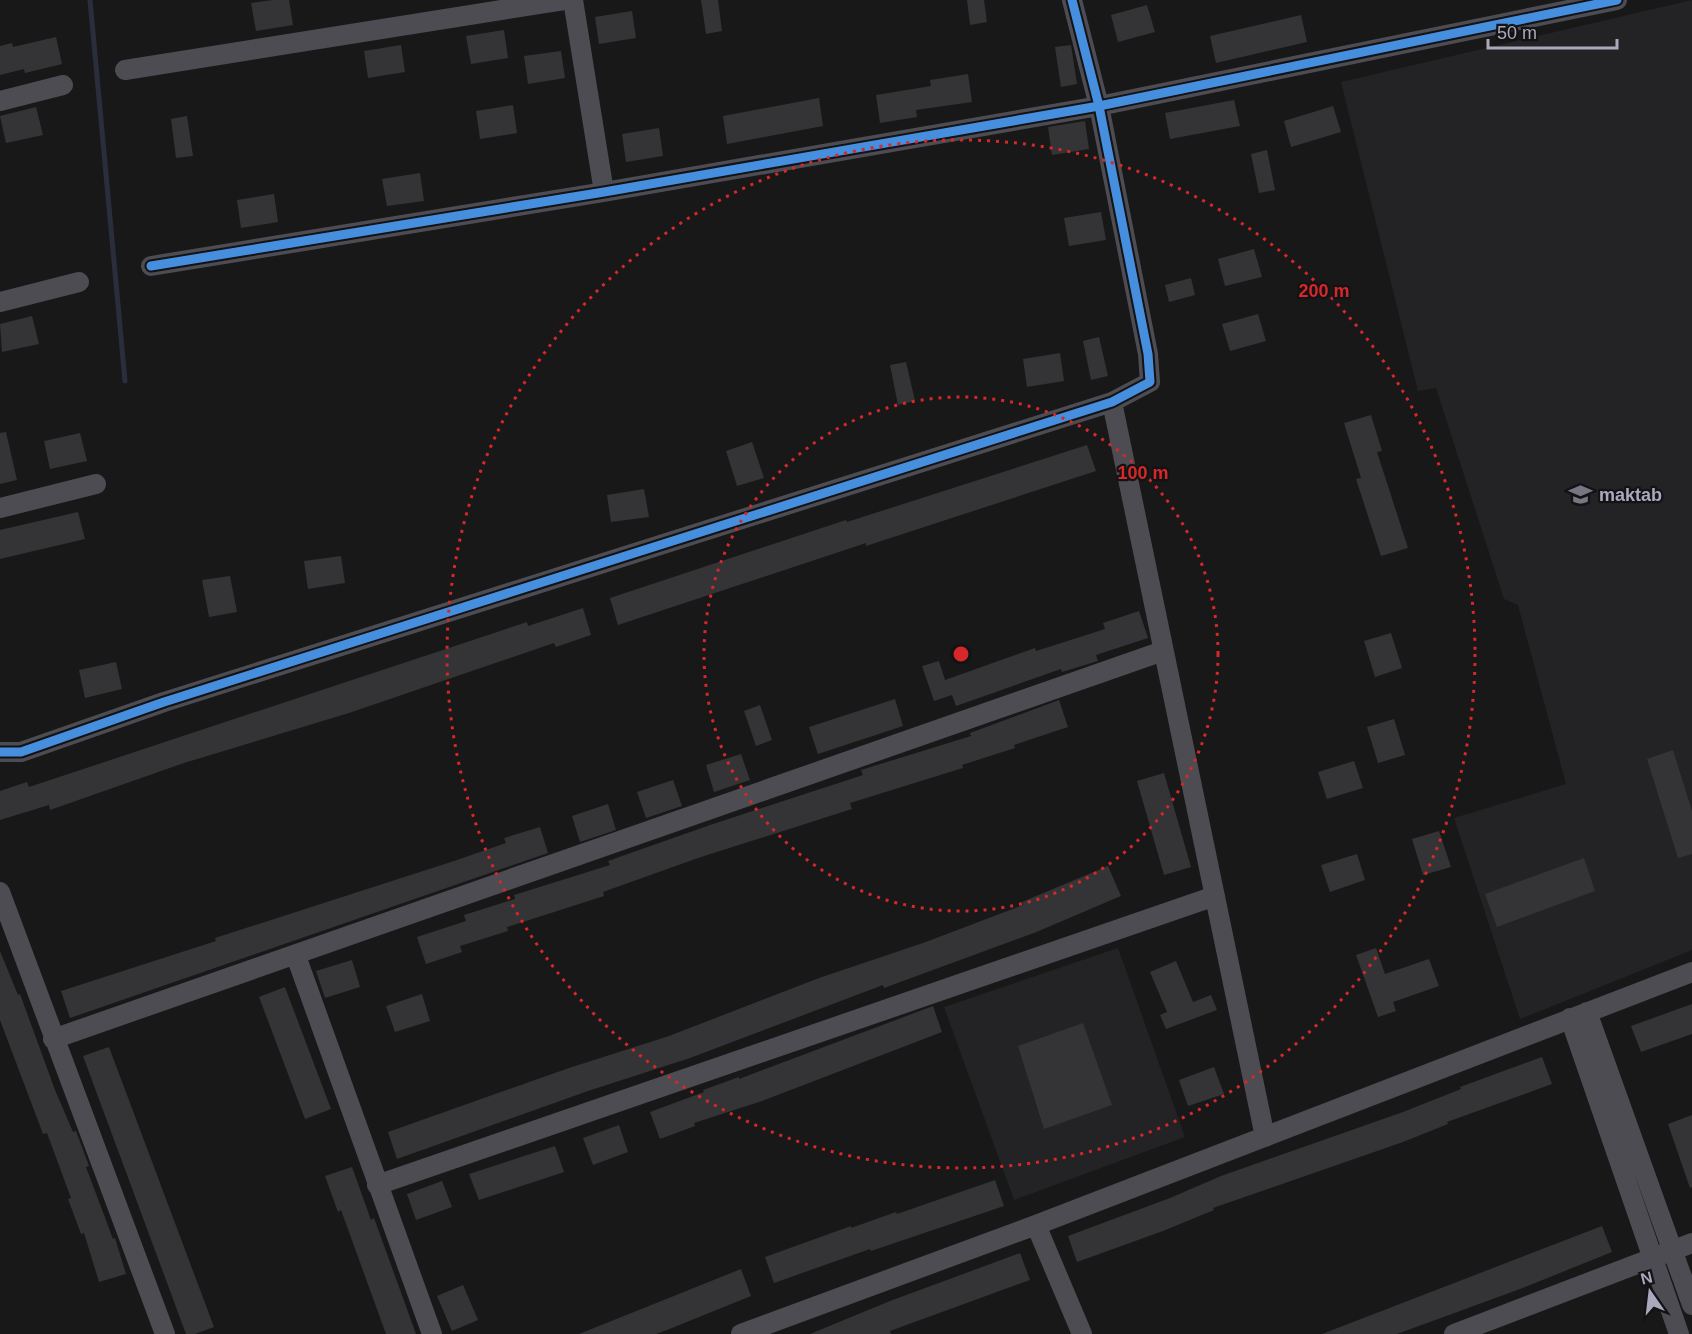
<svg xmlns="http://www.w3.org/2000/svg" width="1692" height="1334" font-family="Arial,sans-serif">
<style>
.built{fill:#232225}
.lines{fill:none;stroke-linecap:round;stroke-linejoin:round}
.stream{stroke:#2a2d3c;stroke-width:5}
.building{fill:#343437}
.street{stroke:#4d4c52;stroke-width:20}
.cycleway-casing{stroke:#131215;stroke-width:13}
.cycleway{stroke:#468fdf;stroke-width:9}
.ring{fill:none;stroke:#d62828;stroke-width:3;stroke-dasharray:3 6}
.labels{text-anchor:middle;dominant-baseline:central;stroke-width:4.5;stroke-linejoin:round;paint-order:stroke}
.poi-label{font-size:18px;font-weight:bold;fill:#aaa8bb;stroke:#131215;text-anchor:start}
.centre{fill:#d62828;stroke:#131215;stroke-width:3}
.ring-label{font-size:18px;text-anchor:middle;font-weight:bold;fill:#d62828;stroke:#131215;stroke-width:4.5;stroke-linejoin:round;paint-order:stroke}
</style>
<rect width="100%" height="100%" fill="#181819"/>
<path class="built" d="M1692,0v950l-172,69 -66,-201 112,-34 -48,-179 -14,-6 -68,-211 -18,3 -77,-309z
M1118,948l67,189 -171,63 -70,-193z"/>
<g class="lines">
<path class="stream" d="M90,0l35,381"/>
</g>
<path class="building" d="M273,0h16l4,25 -37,6 -5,-28z
M701,0h17l4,31 -16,3z
M967,0h17l3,22 -17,3z
M1147,5l8,27 -37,10 -7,-27z
M632,11l4,27 -37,6 -4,-27z
M1301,15l6,27 -91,21 -6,-27z
M504,30l4,28 -37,6 -5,-28z
M56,37l6,27 -37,9 -1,-4 -24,6v-29l12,-3 1,4z
M401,45l4,27 -37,6 -4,-27z
M1071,45l6,39 -16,3 -6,-40z
M561,51l4,27 -37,6 -4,-28z
M968,74l4,28 -56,8 1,7 -37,6 -4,-28 55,-9 -1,-6z
M819,98l4,28 -96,18 -4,-28z
M1234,100l6,26 -70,13 -5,-26z
M513,105l4,28 -37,6 -4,-28z
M1333,106l8,26 -50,15 -7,-26z
M36,107l7,28 -37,8 -6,-27z
M187,116l6,40 -17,2 -5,-39z
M1085,121l4,28 -37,6 -4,-28z
M659,128l4,28 -37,6 -4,-28z
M1267,150l8,40 -16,3 -8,-39z
M420,173l4,28 -37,5 -5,-27z
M274,194l4,28 -37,6 -4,-28z
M1101,212l5,28 -37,6 -5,-28z
M1254,249l8,28 -37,9 -7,-27z
M1191,278l4,17 -26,7 -4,-17z
M1258,314l8,27 -36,10 -8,-27z
M32,316l7,28 -37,8 -2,-28z
M1099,337l9,39 -17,4 -8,-39z
M1060,353l4,28 -37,6 -4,-28z
M906,362l9,39 -17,4 -8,-40z
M1371,415l11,36 -5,1 31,96 -27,8 -25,-77 5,-1 -17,-55z
M6,432l11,48 -17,4v-51z
M80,433l7,28 -37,8 -6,-28z
M752,442l12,36 -27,8 -11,-35z
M1087,445l9,26 -230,75v-3l-248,82 -8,-27 236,-78 1,2z
M644,489l5,28 -38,5 -4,-27z
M78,512l7,27 -85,20v-29z
M341,556l4,27 -37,6 -4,-28z
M230,576l7,36 -28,5 -7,-37z
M583,608l8,27 -35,12 -2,-4 -205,70 -165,50 -134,47 -1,-5 -49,15v-29l27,-9 2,5 498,-165 1,4z
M1139,611l9,27 -52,17 2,6 -36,11 -1,-3 -105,37 -4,-11 -18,6 -12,-35 17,-5 6,19 90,-32 1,3 69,-22 -2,-6z
M1391,633l11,35 -27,9 -11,-36z
M116,662l6,27 -37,9 -6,-28z
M895,699l8,27 -85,28 -9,-27z
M1059,700l9,27 -54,18 1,3 -53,17 1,3 -113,35 2,6 -154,49 -95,34 1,4 -97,31 1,4 -48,15 2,6 -36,12 -9,-27 49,-16 -2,-6 51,-16 -1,-4 96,-30 -2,-4 102,-36 153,-50 -2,-5 110,-34 -1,-3z
M760,705l12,35 -16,6 -12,-35z
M1394,719l11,36 -27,8 -11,-36z
M1673,750l19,61v43l-14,4 -31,-99z
M741,754l9,26 -36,12 -8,-27z
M1354,761l9,27 -36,11 -9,-27z
M1164,773l27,94 -27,8 -27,-94z
M673,780l9,26 -36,12 -9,-26z
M608,804l8,26 -36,12 -8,-26z
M540,827l8,26 -478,165 -9,-27 155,-50 -1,-3 239,-77 52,-18 -2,-5z
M1439,831l12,36 -28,8 -11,-36z
M1357,854l8,26 -35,12 -9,-27z
M1584,858l11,33 -98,36 -12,-33z
M1108,866l13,30 -87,37 -150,55 -1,-3 -193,73 -102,33 -191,68 -9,-27 181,-64 100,-32 150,-58 104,-35 100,-38 -1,-3z
M1376,948l9,26 44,-15 10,27 -46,16 3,9 -18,6 -22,-62z
M0,951l18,44 2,-1 35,96 18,42 3,-1 13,35 -3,1 27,72 2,-1 11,36 -27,8 -15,-49 -3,1 -13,-35 3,-1 -24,-65 -4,1 -43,-114z
M352,960l8,27 -35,11 -9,-27z
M1176,961l17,41 18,-7 6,15 -51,19 -6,-14 7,-3 -17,-40z
M285,987l46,122 -26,10 -46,-122z
M422,994l8,27 -35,11 -9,-26z
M1692,1004v30l-51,18 -10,-26z
M933,1006l9,26 -180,69 -68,22 1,3 -35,13 -10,-27 54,-20 -1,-2 36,-13v2z
M1083,1023l29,82 -68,24 -26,-83z
M109,1047l105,280 -19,7h-9l-103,-278z
M1542,1057l10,27 -105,38 1,2 -45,18 -190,66 1,2 -51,21 -86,31 -9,-26 102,-38 51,-22 182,-64 58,-23 -1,-2z
M1214,1067l10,27 -36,12 -9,-26z
M1692,1115v72l-2,1 -22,-64z
M619,1125l9,27 -35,13 -10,-27z
M555,1146l9,26 -85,28 -10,-26z
M352,1167l19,53 3,-2 42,116h-30l-45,-124 -3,2 -13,-36z
M995,1180l9,26 -133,45 -1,-2 -96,34 -9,-26 86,-31v2l45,-16 1,2z
M442,1181l10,26 -36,13 -9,-26z
M1602,1226l10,26 -92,37 -123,45h-75z
M1020,1253l10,27 -140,51 1,3h-81l80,-33z
M741,1269l10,27 -84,34 -11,4h-77z
M463,1285l15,35 -26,11 -15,-35z"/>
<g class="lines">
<path class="street" d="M573,0l31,192
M125,70l439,-70
M0,101l63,-16
M151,266l453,-74 495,-86 518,-106
M0,302l79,-20
M1112,402l153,735
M0,508l96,-24
M0,752h21l143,-50 948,-300 38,-20 -2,-28 -49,-248 -27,-106
M0,892l165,442
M296,956l136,378
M1587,1012l105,293
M1570,1018l109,316
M53,1039l1110,-388
M377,1185l838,-289
M1036,1225l46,109
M741,1334l295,-109 656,-253
M1454,1334l238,-91"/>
<defs>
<path id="cycleway" d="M151,266l453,-74 495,-86 518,-106
M0,752h21l143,-50 948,-300 38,-20 -2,-28 -49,-248 -27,-106"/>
</defs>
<use href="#cycleway" class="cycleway-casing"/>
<use href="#cycleway" class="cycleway"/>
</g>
<g class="ring">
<circle cx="961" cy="654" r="257"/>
<circle cx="961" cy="654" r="514"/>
</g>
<defs>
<symbol id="school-bare" viewBox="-9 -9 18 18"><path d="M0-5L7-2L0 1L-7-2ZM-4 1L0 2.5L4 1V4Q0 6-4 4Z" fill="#777682" stroke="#131215" stroke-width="2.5" paint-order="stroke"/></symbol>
</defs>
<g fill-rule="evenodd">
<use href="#school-bare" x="1564" y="478" width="33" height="33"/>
</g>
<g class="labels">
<g class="poi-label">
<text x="1599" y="495">maktab</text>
</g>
</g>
<circle cx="961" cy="654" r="9" class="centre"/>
<g class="ring-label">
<text x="1324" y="297">200 m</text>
<text x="1143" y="479">100 m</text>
</g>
<g transform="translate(1650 1292) rotate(346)" stroke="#131215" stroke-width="4.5" paint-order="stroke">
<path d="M0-4.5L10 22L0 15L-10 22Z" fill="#aaa8bb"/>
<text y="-9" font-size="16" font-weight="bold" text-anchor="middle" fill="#aaa8bb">N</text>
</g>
<path d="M1488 39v9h129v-9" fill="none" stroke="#aaa8bb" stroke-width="3"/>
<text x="1497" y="39" font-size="18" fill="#aaa8bb" stroke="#131215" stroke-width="4.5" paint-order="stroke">50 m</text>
</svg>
